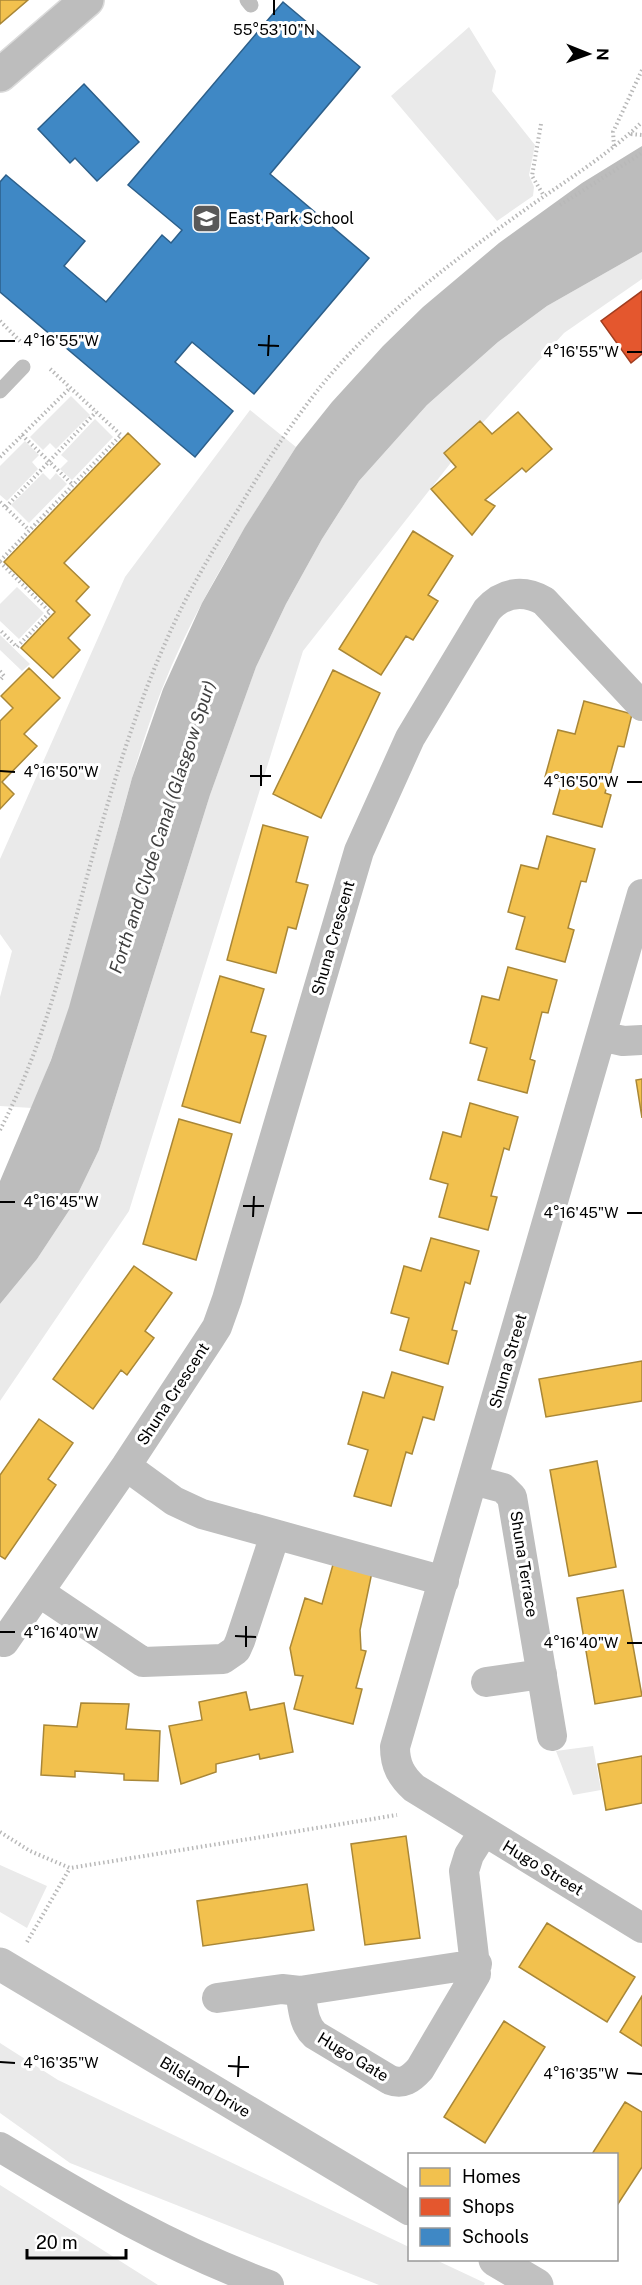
<svg xmlns="http://www.w3.org/2000/svg" width="642" height="2285" font-family="'Public Sans',sans-serif">
<style>
.green{fill:#eaeaea}
.water{fill:#bcbcbc}
.homes{fill:#f2c14e;stroke:#a98737;stroke-width:1.5}
.shops{fill:#e4572e;stroke:#a03d20;stroke-width:1.5}
.schools{fill:#3f88c5;stroke:#2c5f8a;stroke-width:1.5}
.lines{fill:none;stroke-linecap:round;stroke-linejoin:round}
.primary-casing{stroke:#dbdbdb;stroke-width:36}
.path{stroke:#b8b8b8;stroke-width:4;stroke-dasharray:1.5 3;stroke-linecap:butt}
.lane{stroke:#bebebe;stroke-width:15}
.street{stroke:#bebebe;stroke-width:30}
.secondary{stroke:#c1c1c1;stroke-width:33}
.primary{stroke:#bdbdbd;stroke-width:33}
.ticks{fill:none;stroke:#000;stroke-width:2}
.labels{text-anchor:middle;dominant-baseline:central;stroke-width:6;stroke-linejoin:round;paint-order:stroke}
.poi-label{font-size:16px;fill:#000;stroke:#fff;text-anchor:start}
.street-label{font-size:16px;fill:#000;stroke:#fff}
.water-label{font-size:18px;font-style:italic;fill:#404040;stroke:#fff}
.ticks-label{font-size:15px;text-anchor:middle;fill:#000;stroke:#fff;stroke-width:6;stroke-linejoin:round;paint-order:stroke}
</style>
<rect width="100%" height="100%" fill="#fff"/>
<path class="green" d="M469,27l27,44 -4,20 43,54 -6,30 5,12 -1,9 -36,25 -106,-125z
M642,252v27l-78,54 -85,94 -176,224 -174,560 -129,190v-97l37,-45 35,-53 27,-56 111,-355 46,-128 30,-63 36,-65 37,-58 68,-76 71,-63 49,-36z
M71,396l19,19 -34,34 -6,-6 -7,7 -13,-13z
M250,410l46,37c-50,78 -100,156 -134,242 -33,84 -52,174 -75,261 -15,54 -34,106 -55,158l-32,-2v-109l12,-46 -12,-17v-75l125,-282z
M95,419l18,18 -41,43 -12,-11 8,-8 -7,-6z
M25,441l14,14 -7,7 6,7 -31,32 -7,-6v-29z
M43,473l7,7 6,-7 11,11 -38,39 -18,-18z
M17,587l27,26 -25,26 -19,-18v-17z
M0,635l30,29 -8,7 -22,-21z
M593,1746l8,44 -28,5 -17,-44z
M0,1865l47,21 -20,42 -27,-16z
M0,2043l58,37 351,167 1,13h26l49,23 -1,2h-105l-309,-122 -70,-50z
M0,2185l158,100h-158z"/>
<path class="water" d="M642,146v106l-95,54 -49,36 -71,63 -68,76 -37,58 -36,65 -30,63 -46,128 -111,355 -27,56 -35,53 -37,45v-123l51,-121 18,-53 63,-229 31,-89 39,-86 43,-76 51,-80 36,-45 51,-56 40,-39 76,-64 83,-60z"/>
<path class="homes" d="M0,0h28l-28,24z
M518,412l34,37 -26,23 -4,-4 -37,32 10,6 -23,29 -41,-46 25,-22 -12,-14 36,-32 12,13z
M128,433l32,31 -96,99 25,24 -13,14 14,14 -22,23 12,12 -27,28 -32,-30 34,-36 -51,-50z
M413,531l40,25 -25,39 10,6 -25,39 -7,-4 -25,39 -42,-26z
M29,668l31,30 -36,36 13,12 -35,36 12,12 -14,15v-88l13,-13 -12,-12z
M333,670l47,23 -59,125 -48,-24z
M584,701l48,13 -8,33 -6,-1 -13,47 6,2 -9,32 -49,-13 9,-32 -17,-5 13,-47 17,4z
M263,825l45,12 -12,45 12,3 -12,44 -8,-2 -12,46 -49,-13z
M547,836l48,13 -9,33 -5,-1 -13,47 6,2 -9,32 -49,-13 9,-32 -17,-5 13,-47 17,4z
M508,967l49,13 -9,33 -6,-1 -12,47 5,2 -8,32 -49,-13 9,-32 -17,-5 12,-47 17,4z
M220,976l44,13 -13,43 15,4 -26,87 -58,-17z
M642,1079v39l-6,-38z
M470,1103l48,14 -9,33 -5,-2 -13,48 6,1 -9,33 -49,-13 9,-33 -18,-5 13,-47 18,5z
M179,1119l53,15 -36,126 -53,-16z
M431,1238l48,13 -9,33 -5,-2 -13,48 5,1 -9,33 -48,-14 9,-32 -18,-5 13,-47 17,5z
M134,1266l38,27 -27,38 9,7 -27,37 -6,-5 -28,39 -40,-30z
M642,1361v40l-96,16 -7,-38z
M392,1372l51,15 -9,33 -11,-3 -11,37 -6,-2 -15,54 -37,-10 14,-46 -20,-6 15,-52 21,6z
M39,1419l34,24 -25,36 8,6 -51,74 -5,-3v-81z
M597,1461l19,106 -47,9 -19,-106z
M334,1561l38,11 -12,58 1,20 5,1 -10,37 6,1 -9,35 -59,-15 9,-33 -8,-1 -5,-27 15,-50 17,6z
M623,1590l19,106 -47,8 -18,-106z
M246,1692l4,18 34,-7 9,49 -33,7 -1,-5 -43,10v8l-35,12 -12,-58 33,-6 -3,-18z
M81,1703l48,1 -3,25 34,2 -2,50 -34,-1v-6l-49,-3v6l-34,-2 3,-50 33,2z
M642,1756v47l-36,7 -8,-46z
M406,1836l14,102 -55,7 -14,-101z
M307,1884l7,46 -111,16 -6,-45z
M547,1923l88,54 -28,45 -88,-55z
M642,1996v50l-22,-14z
M504,2021l41,26 -60,96 -41,-26z
M625,2102l17,10v55l-26,40v-53h-24z"/>
<path class="shops" d="M642,291v63l-11,9 -30,-42z"/>
<path class="schools" d="M283,2l77,65 -90,107 99,84 -115,136 -62,-52 -17,20 58,49 -38,46 -195,-165v-110l6,-7 79,66 -21,25 42,36 56,-67 9,8 11,-13 -54,-45z
M84,84l55,58 -42,39 -22,-23 -5,5 -32,-34z"/>
<g class="lines">
<defs>
<path id="primary" d="M0,75l87,-75"/>
</defs>
<use href="#primary" class="primary-casing"/>
<path class="path" d="M541,124l-9,52 12,20
M631,134l11,1
M614,146l-1,-14 29,-62
M560,205l82,-52
M0,321l23,23
M22,435l51,50
M0,457l70,-69
M0,502l29,28
M6,507l90,-95
M0,561l121,-126 -73,-68
M0,562l50,50 -33,35 -17,-17
M0,671l4,5 -4,4
M0,1130c52,-100 73,-210 105,-317 21,-71 45,-142 78,-208 17,-33 36,-65 56,-97 26,-44 54,-88 87,-128 58,-69 134,-124 207,-176 37,-26 76,-50 109,-82
M0,1832l30,19 40,17 327,-53
M27,1942l43,-74"/>
<path class="lane" d="M247,0l4,5
M0,391l23,-24"/>
<path class="street" d="M642,894l-247,853c0,18 6,29 19,41l228,140
M601,1036l22,5 19,-1
M126,1466l48,35 28,13 242,67
M473,1480l30,8 9,9 40,239
M39,1592l104,70 80,-3 13,-9 4,-9 35,-106
M4,1642l122,-176 84,-128 7,-11 10,-28 132,-448 51,-113 77,-128c16,-18 36,-21 57,-9l98,105
M486,1682l56,-8
M300,1991c3,16 3,33 15,44l75,45c13,5 21,-1 30,-11l56,-95 -12,-103 5,-16 15,-24
M217,1998l65,-9 18,2 177,-27
M0,2147c86,52 174,103 269,138"/>
<path class="secondary" d="M0,1964l410,245
M495,2260l42,25"/>
<use href="#primary" class="primary"/>
</g>
<path class="ticks" d="M274,15v-15M0,341h15M258,345l21,1M627,352h15M268,356l1,-21M0,771l15,1M250,776h21M627,782h15M261,786v-21M0,1202h15M243,1206h21M627,1213h15M253,1217l1,-21M0,1632h15M235,1636l21,1M627,1643h15M246,1647v-21M0,2062l15,1M228,2066l21,1M627,2073l15,1M238,2077l1,-21"/>
<defs>
<symbol id="school-square" viewBox="-11 -11 22 22"><rect x="-9" y="-9" width="18" height="18" rx="4" fill="#595959" stroke="#fff"/><path d="M0-5L7-2L0 1L-7-2ZM-4 1L0 2.5L4 1V4Q0 6-4 4Z" fill="#fff"/></symbol>
</defs>
<g fill-rule="evenodd">
<use href="#school-square" x="190" y="202" width="33" height="33"/>
</g>
<g class="labels">
<g class="poi-label">
<text x="228" y="218">East Park School</text>
</g>
<g class="street-label">
<text transform="translate(333 938) rotate(-74)">Shuna Crescent</text>
<text transform="translate(508 1361) rotate(-74)">Shuna Street</text>
<text transform="translate(173 1394) rotate(-57)">Shuna Crescent</text>
<text transform="translate(524 1564) rotate(81)">Shuna Terrace</text>
<text transform="translate(543 1868) rotate(31)">Hugo Street</text>
<text transform="translate(353 2057) rotate(31)">Hugo Gate</text>
<text transform="translate(205 2087) rotate(31)">Bilsland Drive</text>
</g>
<g class="water-label">
<text transform="translate(162 827) rotate(-72)">Forth and Clyde Canal (Glasgow Spur)</text>
</g>
</g>
<g class="ticks-label">
<text x="274" y="35">55°53'10"N</text>
<text x="61" y="346">4°16'55"W</text>
<text x="581" y="357">4°16'55"W</text>
<text x="61" y="777">4°16'50"W</text>
<text x="581" y="787">4°16'50"W</text>
<text x="61" y="1207">4°16'45"W</text>
<text x="581" y="1218">4°16'45"W</text>
<text x="61" y="1638">4°16'40"W</text>
<text x="581" y="1648">4°16'40"W</text>
<text x="61" y="2068">4°16'35"W</text>
<text x="581" y="2079">4°16'35"W</text>
</g>
<rect x="408" y="2153" width="210" height="108" fill="#ffffff" stroke="#999999" stroke-width="1.5"/>
<rect x="420" y="2168" width="30" height="18" fill="#f2c14e" stroke="#999999" stroke-width="1.5"/>
<text x="462" y="2183" font-size="18" fill="#000000">Homes</text>
<rect x="420" y="2198" width="30" height="18" fill="#e4572e" stroke="#999999" stroke-width="1.5"/>
<text x="462" y="2213" font-size="18" fill="#000000">Shops</text>
<rect x="420" y="2228" width="30" height="18" fill="#3f88c5" stroke="#999999" stroke-width="1.5"/>
<text x="462" y="2243" font-size="18" fill="#000000">Schools</text>
<g transform="translate(588 54) rotate(91)" stroke="#ffffff" stroke-width="4.5" paint-order="stroke">
<path d="M0-4.5L10 22L0 15L-10 22Z" fill="#000000"/>
<text y="-9" font-size="16" font-weight="bold" text-anchor="middle" fill="#000000">N</text>
</g>
<path d="M27 2249v9h99v-9" fill="none" stroke="#000000" stroke-width="3"/>
<text x="36" y="2249" font-size="18" fill="#000000" stroke="#ffffff" stroke-width="4.5" paint-order="stroke">20 m</text>
</svg>
